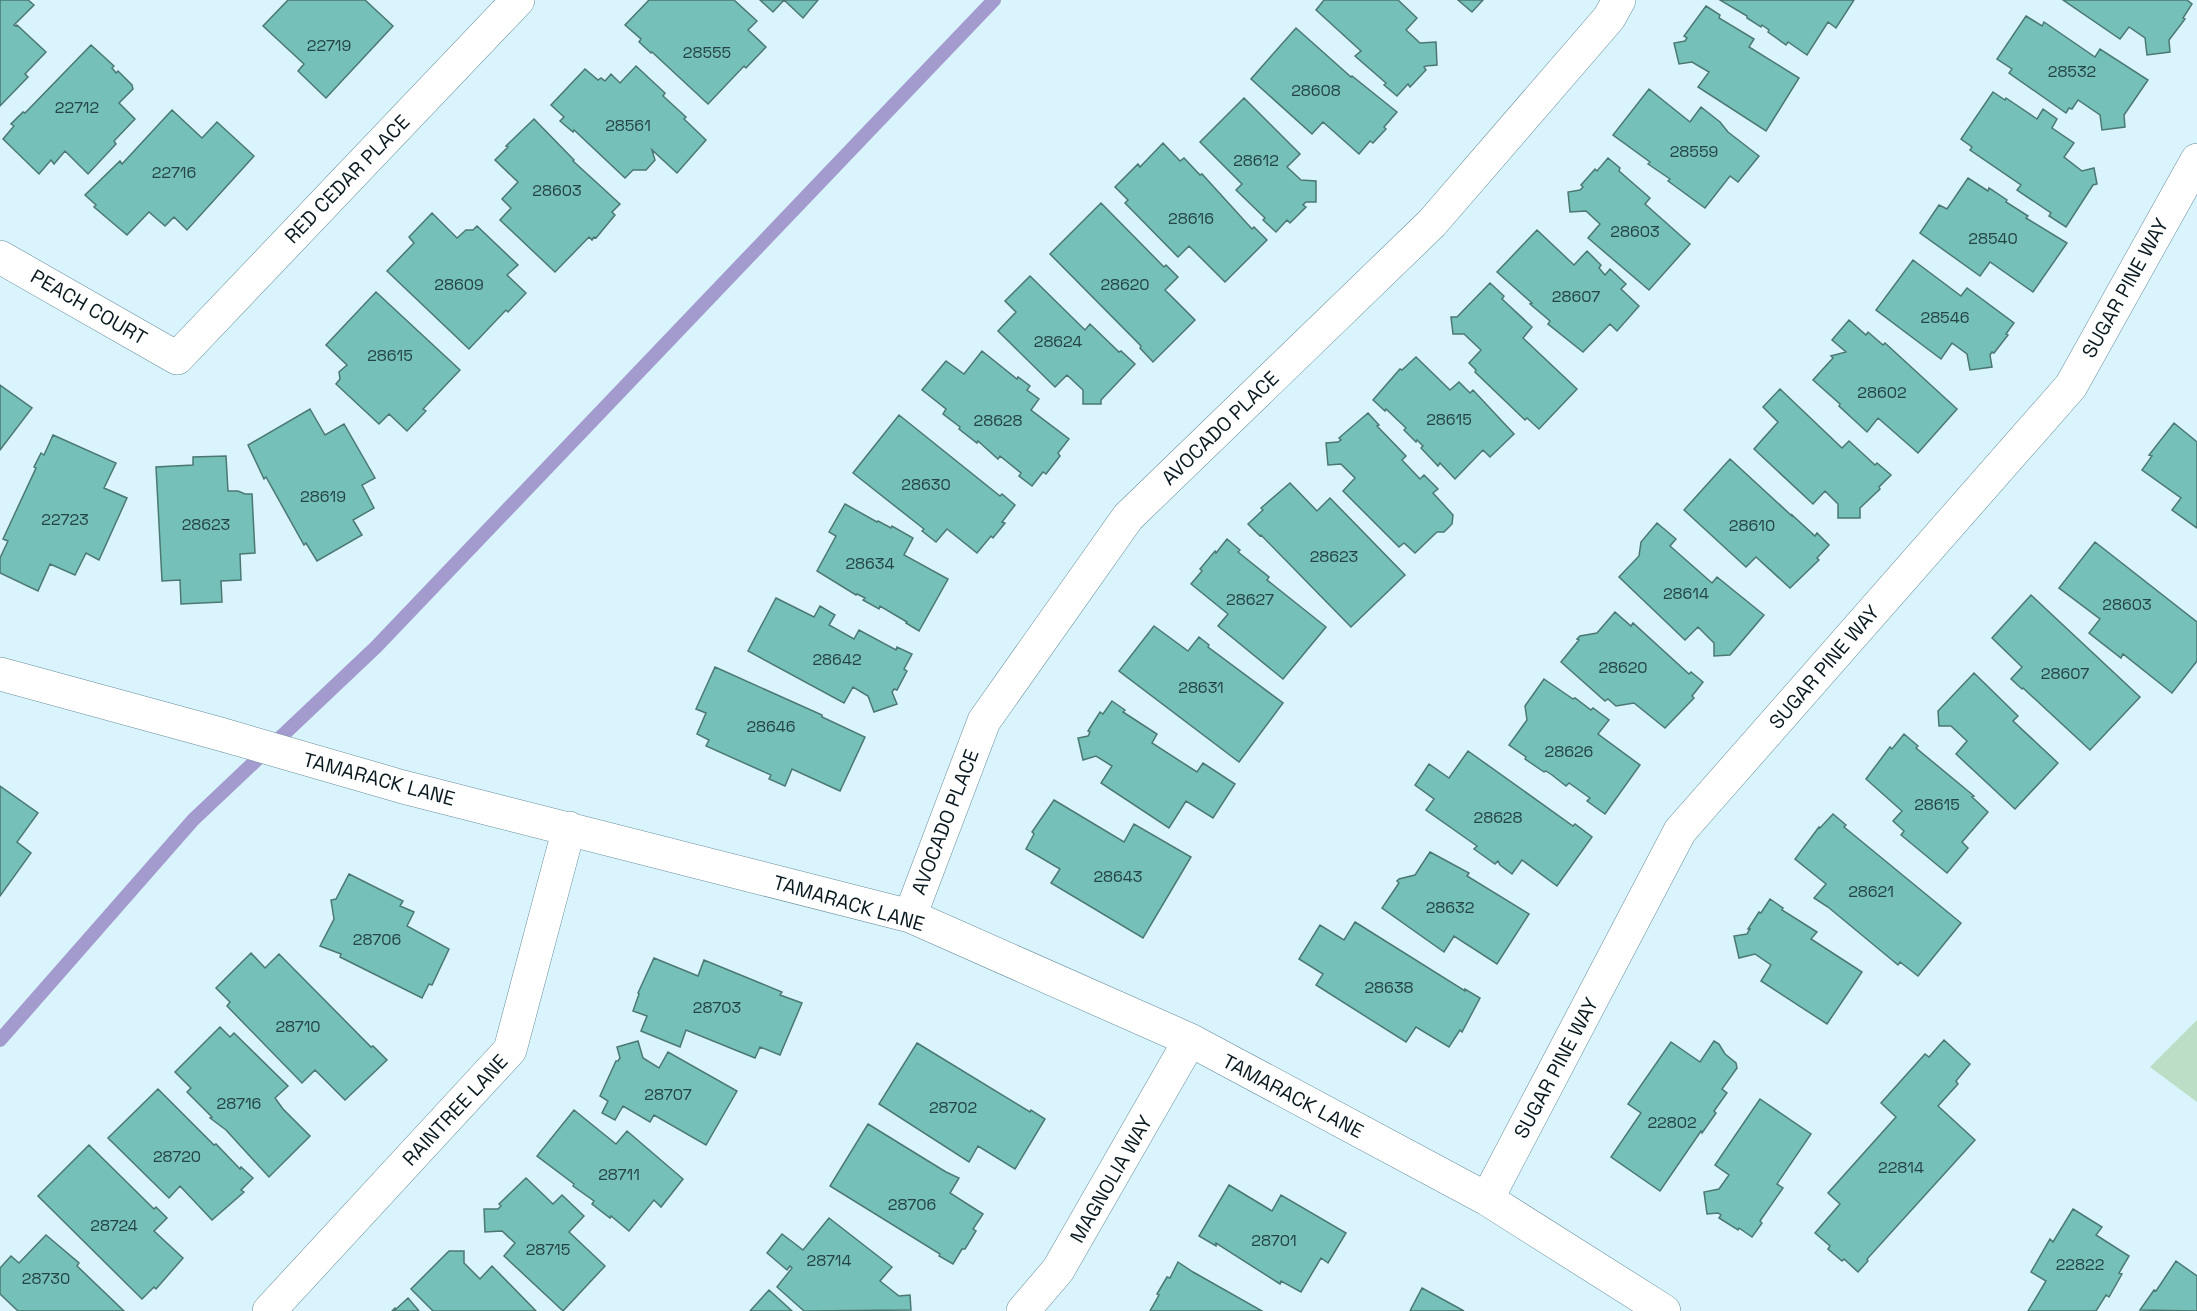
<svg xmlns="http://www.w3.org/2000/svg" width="2197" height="1311" font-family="'Space Grotesk',sans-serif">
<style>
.green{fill:#bddec6}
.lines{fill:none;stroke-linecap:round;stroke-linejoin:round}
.stream{stroke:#a39ace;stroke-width:14}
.building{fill:#75c0b8;stroke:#4b7873;stroke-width:1.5}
.minor-casing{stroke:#658d9c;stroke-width:34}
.minor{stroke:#fff;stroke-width:33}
.labels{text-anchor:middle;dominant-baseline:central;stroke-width:4.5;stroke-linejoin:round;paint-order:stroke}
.number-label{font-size:16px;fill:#254446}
.street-label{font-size:20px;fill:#0a1a20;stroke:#fff}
</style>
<rect width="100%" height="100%" fill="#daf4fd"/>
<path class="green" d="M2197,1020v82l-47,-35z"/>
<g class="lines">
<path class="stream" d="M0,1040l193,-220 183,-173 618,-647"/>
</g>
<path class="building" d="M0,0h28l6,5 -20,20 2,1 1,-1 29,27 -21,22 3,3 -28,29z
M288,0h77l28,26 -67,72 -28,-27 6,-7 -41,-38z
M649,0h85l23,21 -9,9 18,17 -20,21 -2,-2 -36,38 -56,-52 -1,1 -12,-11 2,-3 -16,-14z
M760,0h58l-15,18 -19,-18 -11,12z
M1324,0h74l19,18 -11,12 14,13 16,-1 1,23 -11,1 -2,1 2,3 -16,17 -2,-3 -11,12 -13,-11 2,-2 -31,-27 6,-5 -45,-41z
M1458,0h25l-11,12z
M1720,0h134l-18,28 -8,-6 -21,33 -19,-13 -2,3 -18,-13 1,-2 -7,-5 -1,2 -14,-9v-2z
M2063,0h124l5,4 -9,14 2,1 -16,21 1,12 -23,3 -2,-17 -16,-11 -9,12z
M1706,6l14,9 -1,3 35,21 -5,8 50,31 -33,53 -68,-44 11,-15 -17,-10 -13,2 -5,-21 11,-2 2,-3 -3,-2z
M2026,16l16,10 2,-4 51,35 5,-8 48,31 -24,35 1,12 -23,3 -2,-15 -22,-15 -6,9 -3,-1 -3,5 -57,-40 3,-4 -15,-10z
M1296,28l55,49 1,-1 45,36 -13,15 2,2 -13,14 -3,-2 -11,13 -36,-32 -11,12 -61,-55z
M91,45l23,21 -2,2 4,5 2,-2 14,14 1,4 -14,14 16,16 -21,22 2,3 -28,30 -23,-23 -11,13 -3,-4 -12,14 -36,-35 11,-13 -3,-2 12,-12 2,1z
M636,66l29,27 -2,3 23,21 -2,2 22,21 -29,33 -25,-23 3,10 -9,10h-13l-8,8 -51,-48 -1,2 -13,-11 4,-4 -13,-12 34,-36 13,11 3,-2 4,3 6,-7 9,9z
M1649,89l41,33 11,-15 19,15 8,10 31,24 -21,26 -8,-6 -25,32 -37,-27 2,-2 -22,-15 2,-2 -37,-27z
M1993,92l12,8 1,-2 31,21 6,-10 14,10 -5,9 22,15 -10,14 18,14 12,-3 3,16 -4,1 -27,42 -17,-11 2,-3 -34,-23 4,-5 -51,-35 2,-3 -11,-8z
M1244,98l56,56 -13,13 14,13 15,1v21h-10l-3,3 3,2 -16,16 -3,-3 -11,12 -13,-12 2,-2 -29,-28 6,-6 -42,-42z
M172,110l30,28 15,-16 37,34 -67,74 -13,-13 -9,9 -16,-14 -22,23 -33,-28 2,-2 -11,-10 35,-34 2,3z
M534,119l40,41 -1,1 47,43 -8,8 3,3 -19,23 -2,-1 -2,3 -3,-3 -34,35 -55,-52 11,-12 -9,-9 16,-17 -23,-22 13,-13 -2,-1z
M1163,143l17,18 4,-3 16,17 2,-1 50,55 2,-2 13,13 -42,42 -36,-36 -11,11 -53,-54 3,-3 -13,-13 23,-23 2,3z
M1608,158l12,10 -1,3 31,27 -5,6 45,40 -41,46 -61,-52 12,-14 -14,-13 -16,1 -2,-20 12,-2 3,-3 -2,-2 14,-16 2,2z
M1968,178l20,13 1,-3 18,12 -1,2 22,14 -2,2 41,25 -34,49 -43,-30 -10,14 -60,-43 19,-28 8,4z
M1101,203l63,64 2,-2 12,12 -13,13 30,30 -42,42 -13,-14 1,-2 -91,-92z
M432,213l25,25 9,-8h7l4,-4 41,39 -11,10 19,18 -18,19 -2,-2 -37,39 -82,-78 27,-28 -5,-6z
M1537,230l37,35 13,-14 14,14 -2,3 6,7 5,-6 16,15 -5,5 18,17 -22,25 -7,-7 -27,28 -35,-28 2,-3 -20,-17 2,-1 -35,-31z
M1913,260l48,36 6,-8 47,35 -8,11 2,1 -14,18 -2,-1 -2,3 2,12 -22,3 -3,-16 -15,-11 -11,16 -65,-49z
M1030,276l55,54 5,-6 29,28 2,-1 14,13 -34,36v4h-18v-14l-16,-15 -12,12 -57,-56 18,-19 -11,-11z
M1490,283l14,13 -2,3 30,28 -9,11 54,51 -38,40 -12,-11 -2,2 -50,-48 1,-2 -7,-7 12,-13 -17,-16h-11l-2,-17h6z
M376,292l84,78 -37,39 3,2 -19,20 -18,-17 -10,10 -43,-40 4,-5 -1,-7 8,-7 -21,-20z
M1849,320l17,15 2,-3 15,13 2,-2 72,66 -39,44 -40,-35 -11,14 -28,-26 1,-2 -27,-24 20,-22 -2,-2 15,-4 -14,-12z
M982,351l35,28 1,-2 12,9 -3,4 12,9 -8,11 38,29 -11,14 2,3 -14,18 -3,-2 -11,14 -13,-10 2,-3 -21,-17 -2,3 -20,-18 -1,2 -18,-14 1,-2 -17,-13 3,-5 -24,-19 24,-29 18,13z
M1416,357l34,33 9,-8 11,11 3,-3 41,44 -24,23 -7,-7 -28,29 -15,-16 -2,3 -17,-18 2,-2 -6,-6 -1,2 -12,-12 2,-2 -20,-19 -1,2 -12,-11 27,-31 2,1z
M0,385l32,23 -32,42z
M1780,389l62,59 7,-7 26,24 2,-2 14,12 -12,12 1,2 -20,19v10h-22v-14l-13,-13 -12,13 -59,-55 24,-27 -15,-15z
M310,409l15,26 19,-11 31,54 -13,7 12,23 -21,12 9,15 -45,26 -11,-18 -2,2 -38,-68 -2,2 -16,-34z
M1368,413l11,12 -2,1 29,30 -4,4 18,19 4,-4 14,14 -5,4 20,22 -1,9 -8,8h-7l-22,21 -11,-10 -5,4 -56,-56 12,-13 -14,-14 -13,1 -2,-22 12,-1 3,-2 -2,-2z
M899,415l101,81 2,-2 13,11 -13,17 3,1 -12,15 -2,-2 -14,17 -30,-24 -11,13 -14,-11 2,-2 -71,-56z
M2174,423l23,19v86l-25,-18 9,-12 -39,-28 10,-14 -3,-1z
M53,435l63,28 -12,25 23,10 -28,62 -13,-7 -11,22 -25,-11 -12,27 -38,-18v-15l8,-17 -5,-2 33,-71 -2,-1 7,-14 3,2z
M226,456l2,35h10l7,3h7l3,59 -15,1 1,26 -20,1 1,21 -41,2 -1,-24 -18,1 -6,-114 37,-2v-8z
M1730,459l62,57v-1l23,21 2,-3 12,12 -12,13 2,2 -29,28 -34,-31 -10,10 -62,-57z
M1290,483l27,28 13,-13 75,77 -54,52 -90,-92 -1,1 -12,-12 15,-14 -2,-2z
M845,504l32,18 1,-1 13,7 1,-2 21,12 -9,17 44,24 -29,52 -13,-8 1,-1 -27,-16 -1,3 -16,-9 2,-2 -8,-4 -1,1 -39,-24 19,-35 -7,-4z
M1657,523l19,16 -6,7 42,37 5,-6 47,38 -34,40 -16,1v-13l-16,-16 -13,13 -66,-63 20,-21 2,-14z
M1227,539l13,11 -2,2 31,25 -2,3 59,47 -43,52 -65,-53 10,-12 -37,-30 11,-13 -2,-2 15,-18 1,2z
M2095,542l102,80v39l-25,32 -49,-39 -2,4 -32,-25 11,-14 -41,-31z
M2031,595l109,102 -50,53 -67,-62 -1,1 -11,-10 11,-12 -30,-29z
M776,598l38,19 6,-11 15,9 -6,10 25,14 5,-9 37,20 1,-3 15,7 -8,15 3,2 -10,19 -3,-1 -2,3 5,12 -23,8 -6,-16 -15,-9 -9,16 -96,-52z
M1615,612l16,14 2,-3 56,51 2,-2 12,10 -11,14 2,2 -29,30 -31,-25 -18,3 -8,-7 -3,2 -44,-39 18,-22 -2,-1 3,-3 17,-3z
M1154,626l34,25 11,-14 10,8 -1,2 75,56 -44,59 -120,-91z
M715,667l107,48v2l43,20 -25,54 -48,-22 -7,17 -16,-7 2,-4 -65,-29 3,-6 -12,-6 9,-21 -10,-4z
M1974,673l44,43 -5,5 45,42 -43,46 -59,-55 11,-13 -16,-15h-12l-1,-15z
M1544,679l29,20 2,-1 16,12 2,-2 16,12 -11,14 42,31 -35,49 -18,-13 3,-3 -21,-15 -3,3 -14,-11 -6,-4 -2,1 -19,-13 1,-2 -17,-12 18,-25 -2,-14z
M1112,701l13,9 -2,2 34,22 -5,9 45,29 6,-9 32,21 -22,34 -27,-17 -17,27 -68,-45 11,-17 -16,-10 -13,4 -5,-22 10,-2 2,-4 -2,-1 12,-19 3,2z
M1904,734l14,12 -2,2 58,48 -2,1 16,15 -26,30 6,6 -21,25 -46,-38 3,-4 -11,-10 9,-10 -36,-32 24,-32 2,2z
M1468,751l105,75 2,-2 17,13 -35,49 -35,-26 -10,14 -12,-9 -2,-4 -3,3 -21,-15 3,-3 -51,-36 8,-11 -19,-14 14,-21 20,14z
M0,786l38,27 -21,29 14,11 -31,43z
M1054,800l70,42 10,-18 57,33 -48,81 -92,-55 9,-14 -34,-20 8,-15 -2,-2z
M1833,814l13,11 -2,2 117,96 -43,53 -18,-14 -2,3 -70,-58 -14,-9 12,-14 -31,-25 24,-32 1,1z
M1430,852l39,21 -2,3 62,38 -32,50 -43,-28 -10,16 -62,-44 17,-25 -2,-2 2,-2 16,-4z
M349,874l54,27 -3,5 14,6 -7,14 42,23 -17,36 -3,-1 -7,14 -82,-41 1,-3 -21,-8 14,-27 -3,-19 5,-1z
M1770,899l13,9 -1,2 35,22 -6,7 51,33 -35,52 -66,-43 10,-16 -16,-11 -16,4 -5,-22 13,-2 3,-5h-2l11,-17 2,1z
M1355,922l110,69v-2l15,9 -18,34 -2,-2 -11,17 -33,-20 -10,15 -90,-57 7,-11 -24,-15 21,-34 24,15z
M251,953l14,15 14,-14 92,93 2,-1 14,14 -42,40 -30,-30 -13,13 -75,-77 3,-4 -14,-14z
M654,958l44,18 6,-16 78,32 -2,3 22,8 -22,52 -20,-8 -5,11 -69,-28 -6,17 -39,-16 6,-15 -14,-5 6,-17 -1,-1z
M220,1027l10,10 4,-4 54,53 -13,12 8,11 27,27 -41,41 -43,-47 -16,-12 2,-1 -25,-25 4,-4 -16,-16z
M1944,1040l26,24 -14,17 2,3 -20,22 37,34 -108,119 1,2 -10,11 -14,-13 -2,2 -14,-12 2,-3 -15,-13 25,-29 -12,-11 68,-76 -15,-14 44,-49 4,3z
M638,1041l5,17 16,10 9,-16 69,39 -31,54 -52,-30 -4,7 -27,-16 -8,14 -13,-7 6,-12 -8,-5 16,-35h2l2,-3 -3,-11z
M1714,1041l5,3 6,10 11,9 1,5 -15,21 5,4 -13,18 2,2 -14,20 -1,-2 -41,60 -49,-34 30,-44 -13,-9 43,-62 29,20z
M917,1043l113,69 1,-2 14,9 -30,50 -37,-23 -9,16 -90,-58z
M158,1089l56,56 2,-1 24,25 1,-2 12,11 -12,12 3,2 -32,28 -32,-34 -11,12 -61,-60z
M1760,1099l51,35 -34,50 6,4 -23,33 2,2 -10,14 -13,-9 -1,2 -19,-12 2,-3 -3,-2 -11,1 -3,-22 15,-3 10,-14 -14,-10z
M574,1110l42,34 11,-13 56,48 -22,28 -7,-7 -25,31 -18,-15 -1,2 -18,-14 2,-3 -21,-15 1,-2 -37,-28z
M868,1124l78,48 13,6 -9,15 33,21 -10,15 3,2 -11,18h-3l-9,15 -14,-8 1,-2 -110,-68z
M89,1145l65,64 2,-2 11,11 -13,13 29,27 -27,31 -2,-2 -12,12 -104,-103z
M526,1178l27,26 9,-9 22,21 -15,16 36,34 -42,45 -59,-55 11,-13 -13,-12 -17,1 -1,-23h14l3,-3 -2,-2z
M1229,1185l43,26 9,-16 65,38 -18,30 -7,-5 -20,34 -20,-11 -1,3 -64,-41v3l-17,-10z
M2073,1209l29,18 -6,8 33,21 -10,17 3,1 -13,23 -3,-2 -10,16h-68l18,-30 -15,-9 19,-33 3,3z
M829,1218l63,49 -12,14 19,15 11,-1 1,15 -107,1 -27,-24 15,-19 -2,-2 -3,4 -20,-17 15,-19 21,16z
M46,1235l33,28 -2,3 47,45h-106l-18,-17v-26l11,-12 8,7z
M449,1251h15v12l16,16 12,-13 44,45h-103l-22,-22z
M2176,1261l21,15v35l-57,-1 14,-20 2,1z
M1178,1262l15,10 69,39h-112l9,-16 -2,-1 10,-17 3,1z
M1422,1288l42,23h-54z
M769,1290l23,21h-42z
M408,1298l11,13h-27l3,-3 1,1z"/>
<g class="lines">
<defs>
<path id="minor" d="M0,257l177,101 341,-358
M0,674l220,60 183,53 507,129 280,124 297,159 177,112
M910,916l74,-195 144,-204 304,-294 177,-205 10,-18
M1487,1199l193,-368 391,-445 126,-226
M269,1311l241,-261 59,-222
M1023,1311l35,-41 132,-230"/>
</defs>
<use href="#minor" class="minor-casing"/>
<use href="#minor" class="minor"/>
</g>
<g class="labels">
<g class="number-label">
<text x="329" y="45">22719</text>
<text x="707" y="52">28555</text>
<text x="2072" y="71">28532</text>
<text x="1316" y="90">28608</text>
<text x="77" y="107">22712</text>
<text x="628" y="125">28561</text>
<text x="1694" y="151">28559</text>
<text x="1256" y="160">28612</text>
<text x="174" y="172">22716</text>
<text x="557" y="190">28603</text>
<text x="1191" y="218">28616</text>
<text x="1635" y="231">28603</text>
<text x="1993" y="238">28540</text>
<text x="459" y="284">28609</text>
<text x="1125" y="284">28620</text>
<text x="1576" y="296">28607</text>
<text x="1945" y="317">28546</text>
<text x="1058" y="341">28624</text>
<text x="390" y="355">28615</text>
<text x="1882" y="392">28602</text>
<text x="1449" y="419">28615</text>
<text x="998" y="420">28628</text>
<text x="926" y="484">28630</text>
<text x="323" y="496">28619</text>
<text x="65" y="519">22723</text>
<text x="206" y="524">28623</text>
<text x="1752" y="525">28610</text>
<text x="1334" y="556">28623</text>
<text x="870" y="563">28634</text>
<text x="1686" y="593">28614</text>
<text x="1250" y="599">28627</text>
<text x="2127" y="604">28603</text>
<text x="837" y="659">28642</text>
<text x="1623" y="667">28620</text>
<text x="2065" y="673">28607</text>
<text x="1201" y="687">28631</text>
<text x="771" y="726">28646</text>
<text x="1569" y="751">28626</text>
<text x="1937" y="804">28615</text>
<text x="1498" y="817">28628</text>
<text x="1118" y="876">28643</text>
<text x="1871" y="891">28621</text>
<text x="1450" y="907">28632</text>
<text x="377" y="939">28706</text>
<text x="1389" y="987">28638</text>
<text x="717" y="1007">28703</text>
<text x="298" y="1026">28710</text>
<text x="668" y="1094">28707</text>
<text x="239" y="1103">28716</text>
<text x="953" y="1107">28702</text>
<text x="1672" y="1122">22802</text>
<text x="177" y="1156">28720</text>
<text x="1901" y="1167">22814</text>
<text x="619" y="1174">28711</text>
<text x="912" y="1204">28706</text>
<text x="114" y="1225">28724</text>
<text x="1274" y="1240">28701</text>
<text x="548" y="1249">28715</text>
<text x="829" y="1260">28714</text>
<text x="2080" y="1264">22822</text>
<text x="46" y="1278">28730</text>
</g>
<g class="street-label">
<text transform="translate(347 179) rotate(-46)">RED CEDAR PLACE</text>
<text transform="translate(2125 288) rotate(-61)">SUGAR PINE WAY</text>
<text transform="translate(89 307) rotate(30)">PEACH COURT</text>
<text transform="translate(1220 428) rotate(-44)">AVOCADO PLACE</text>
<text transform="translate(1824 667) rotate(-49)">SUGAR PINE WAY</text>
<text transform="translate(379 779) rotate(15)">TAMARACK LANE</text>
<text transform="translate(945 822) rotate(-69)">AVOCADO PLACE</text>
<text transform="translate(849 903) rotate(16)">TAMARACK LANE</text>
<text transform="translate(1556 1068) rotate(-62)">SUGAR PINE WAY</text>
<text transform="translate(1293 1096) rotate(28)">TAMARACK LANE</text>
<text transform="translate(455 1110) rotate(-47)">RAINTREE LANE</text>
<text transform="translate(1111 1179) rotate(-60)">MAGNOLIA WAY</text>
</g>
</g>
</svg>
